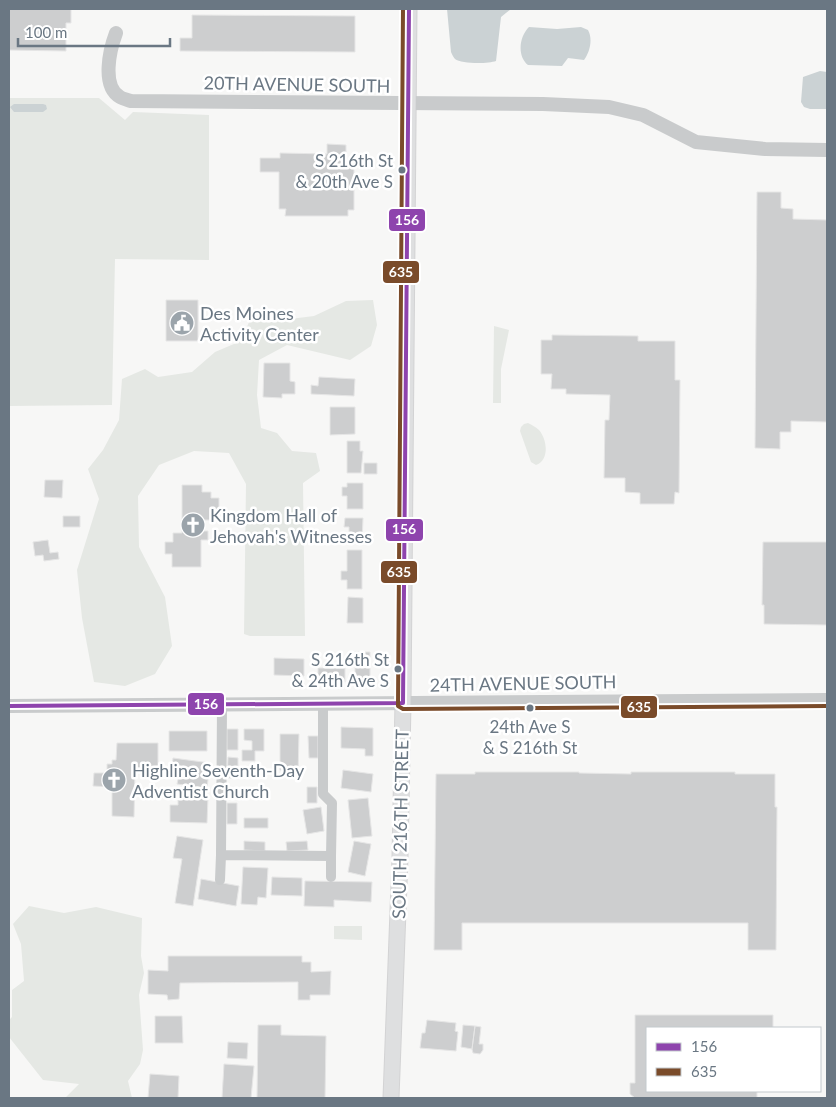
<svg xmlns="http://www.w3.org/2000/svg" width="836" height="1107" font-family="Lato,sans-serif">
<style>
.green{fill:#e5e8e4}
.water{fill:#cbd2d4}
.building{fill:#cdcecf;stroke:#e6e6e6}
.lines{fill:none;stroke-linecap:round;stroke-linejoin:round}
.secondary-casing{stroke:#d3d3d4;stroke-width:17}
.minor{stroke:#c9cbcc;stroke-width:10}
.tertiary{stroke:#c9cbcc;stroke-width:14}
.secondary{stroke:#dedfe0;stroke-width:15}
.bus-1-casing{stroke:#fff;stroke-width:8}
.bus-2-casing{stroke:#fff;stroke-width:8}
.bus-1{stroke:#8e44ad;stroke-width:4}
.bus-2{stroke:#7a4b2a;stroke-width:4}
.bus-dot{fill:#6a7783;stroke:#fff;stroke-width:2}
.labels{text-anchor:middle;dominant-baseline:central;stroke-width:5;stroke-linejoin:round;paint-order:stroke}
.bus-label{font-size:17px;fill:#6a7783;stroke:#fff;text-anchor:end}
.street-label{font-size:18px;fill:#6a7783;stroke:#fff}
.poi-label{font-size:18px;fill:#6a7783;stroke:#fff;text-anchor:start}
.line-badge{stroke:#fff;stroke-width:2}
.badge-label{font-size:14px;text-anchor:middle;font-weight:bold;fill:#fff}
</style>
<rect width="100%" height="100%" fill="#f7f7f6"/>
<path class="green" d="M9,98h90l26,22 8,-8 76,3v145l-94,-1 -3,146 -103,1z
M373,300l4,25 -6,21 -21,14 -63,-15 -28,15 -2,35 4,33 16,5 15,18 24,2 4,18 -17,12 2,153h-55l-6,-2 2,-150 -17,-31 -35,-2 -35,14 -21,31 1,51 26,50 7,49 -17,28 -30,12 -31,-4 -12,-64 -5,-48 22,-71 -11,-30 15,-19 16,-30 3,-41 23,-10 13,8 34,-5 23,-20 26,-11 11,-26 30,5 32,-4 32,-15z
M494,326l15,4 -8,39v34h-8z
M528,423c4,2 8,4 11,7 8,9 11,30 -3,35l-5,-3 -11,-31 1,-4 3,-3z
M29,906l35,7 32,-6 46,11 -1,38 3,17 -5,22 4,55 -3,14 -12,17 4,17h-67l14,-14 -36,-4 -34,-43v-17l3,-3v-27l12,-9 -3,-37 -8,-20z
M334,926h28v14l-28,-1z"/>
<path class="water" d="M447,9h64l-10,8 -5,44c-8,3 -35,3 -41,-2 -2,-2 -3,-5 -4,-7z
M529,27l28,2 24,-2 7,3c5,9 2,22 -4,30l-16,-2 -6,8 -34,-1c-11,-9 -9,-28 1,-38z
M820,71l7,1v37h-17l-6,-2 -3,-5 2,-25z
M14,104h29l3,1 1,4 -4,3h-29l-4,-5z"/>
<path class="building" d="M9,9h62v14h-5v28l-57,-1z
M192,15l163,1v36l-175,-1v-13h12z
M327,144l19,1v18h8v47h-6v6h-63l1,-7h-7v-37h-19v-14h20v-5l47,1z
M757,192h24v16l12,1v10l34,1v202l-36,-1v11h-11v17l-25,-1z
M166,300h32v41h-32z
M552,335l86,1v5h37v39h5l-1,113 -4,-1 -1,12h-34v-11l-15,-1v-14h-21l1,-58h4l1,-25 -44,-1v-5h-15l1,-15h-11v-34h11z
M264,363h26v18l5,1v12h-13v4l-19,-1z
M319,377l36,2 -1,17 -43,-2v-9l7,1z
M330,407h25v27l-25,1z
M347,441h13v10h3l-2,22h-14z
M364,463h13v11h-13z
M45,480h18l-1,18 -18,-1z
M347,483h16v26h-16v-13h-5v-9h5z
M182,485h20v7h9v6h8v17h-7v5h-8v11h4v9h-7v27h-29v-13h-7v-12h8v-9h9z
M63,516h17v11h-17z
M345,518h18l-1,25h-13v-16h-5z
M48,540l2,13 8,-1 1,7 -15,2 -1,-6 -8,1 -2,-14z
M763,542h64v83l-63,-1v-19h-2z
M347,550h15v39h-15v-9h-6v-9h6z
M348,597l15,1v25h-16z
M355,652h15v27l-15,1z
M274,658l30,1v17l-30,-1z
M318,668h27v14l-27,-1z
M341,727l32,1v28h-8v-7l-24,-1z
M227,729h11v21h-11z
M244,729h20v22h-9v10h-13v-11h10v-9l-8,-1z
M169,731h38v20h-38z
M280,734h19l-1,44h-9v-8h-9z
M308,736h10v22h-9z
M117,743h41v25h-23l-1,49 -22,-1v-29l-19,-1 1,-13h13v-9h5v-4h4z
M228,757l10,1v20h-11z
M173,758l37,5 -3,25 -30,-4 2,-9 -8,-1z
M343,770l30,4 -2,18 -30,-4z
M475,772h104v1l52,1v-2h104v2h40v33h2l-1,143h-28v-27h-286v27h-28l2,-176h39z
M307,787h10v16h-10z
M178,797h30l-1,26 -37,-1v-17h8z
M368,798l4,38 -20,2 -4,-38z
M227,803h10v21h-10z
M321,807l3,24 -17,3 -4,-24z
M244,818h24v10h-24z
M177,836l26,4 -10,66 -18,-3 7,-44 -9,-1z
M244,841l21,1v9l-21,-1z
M307,841l1,9 -21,1 -1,-9z
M354,841l17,3 -6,32 -17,-4z
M243,867l25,1 -2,30 -8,-1 -1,8 -16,-1z
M272,877l30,1v18l-31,-1z
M201,879l38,7 -3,20 -38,-7z
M305,881l67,1 -1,20 -37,-2v7l-30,-1z
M168,956h134v6h9v10l20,-1 -1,24h-20v5h-12v-18l-118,1 -1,16 -11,1 -1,-5 -19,-1v-24l20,1z
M635,1015h138v13h-126v63h110v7h-122l-5,-4v-11h5z
M155,1016h27l1,27h-28z
M427,1020l29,3 -1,8 3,1 -2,19 -36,-3 2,-15h3z
M258,1025h23v10l45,1 -1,62h-68z
M463,1025l12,1 -3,23 -11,-2z
M475,1026l6,1 -2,17h4v6l-3,4 -7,-1 -1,-4z
M228,1042l20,1 -1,16 -20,-1z
M224,1064l30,2 -3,32h-29z
M150,1074l29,2 -1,22h-30z"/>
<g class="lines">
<defs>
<path id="secondary" d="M391,1098l9,-241 3,-154 6,-694"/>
</defs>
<use href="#secondary" class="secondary-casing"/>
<path class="minor" d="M222,705l-1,150 110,1 1,-53 -9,-9v-90
M331,856v21
M220,880l1,-25"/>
<path class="tertiary" d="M116,33c-6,16 -15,53 4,64 3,2 8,3 11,4l412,3 66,3 34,8 53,27 69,7 62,1
M9,706l818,-6"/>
<use href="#secondary" class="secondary"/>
<defs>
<path id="bus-1" d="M403,703l6,-694
M9,706l394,-3"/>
<path id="bus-2" d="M403,9l-5,697 5,3 424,-3"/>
</defs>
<use href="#bus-1" class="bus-1-casing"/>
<use href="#bus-2" class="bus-2-casing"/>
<use href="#bus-1" class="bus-1"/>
<use href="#bus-2" class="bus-2"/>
</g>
<defs>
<symbol id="civic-disc" viewBox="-11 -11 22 22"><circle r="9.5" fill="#9ba4ab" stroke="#fff"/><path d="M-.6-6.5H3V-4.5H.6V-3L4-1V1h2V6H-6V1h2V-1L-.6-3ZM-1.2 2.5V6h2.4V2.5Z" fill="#fff"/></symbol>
<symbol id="church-disc" viewBox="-11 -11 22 22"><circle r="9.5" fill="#9ba4ab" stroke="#fff"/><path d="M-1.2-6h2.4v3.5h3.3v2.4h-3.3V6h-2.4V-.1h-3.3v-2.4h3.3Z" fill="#fff"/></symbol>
</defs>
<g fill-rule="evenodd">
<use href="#civic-disc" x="168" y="309" width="28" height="28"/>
<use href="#church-disc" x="179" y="511" width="28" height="28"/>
<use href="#church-disc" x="100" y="766" width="28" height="28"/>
</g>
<g class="bus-dot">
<circle cx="402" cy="170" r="4.5"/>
<circle cx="398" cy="669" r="4.5"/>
<circle cx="530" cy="708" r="4.5"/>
</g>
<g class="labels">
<g class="bus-label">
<text x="393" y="160">S 216th St<tspan x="393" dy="21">&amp; 20th Ave S</tspan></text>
<text x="389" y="659">S 216th St<tspan x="389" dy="21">&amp; 24th Ave S</tspan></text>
<text x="530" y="726" text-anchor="middle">24th Ave S<tspan x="530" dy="21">&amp; S 216th St</tspan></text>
</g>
<g class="street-label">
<text transform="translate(297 84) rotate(1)">20TH AVENUE SOUTH</text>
<text transform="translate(523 683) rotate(-1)">24TH AVENUE SOUTH</text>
<text transform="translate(400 824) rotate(-89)">SOUTH 216TH STREET</text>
</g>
<g class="poi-label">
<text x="200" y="313">Des Moines<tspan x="200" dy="21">Activity Center</tspan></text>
<text x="210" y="515">Kingdom Hall of<tspan x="210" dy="21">Jehovah's Witnesses</tspan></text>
<text x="132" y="770">Highline Seventh-Day<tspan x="132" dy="21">Adventist Church</tspan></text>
</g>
</g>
<g class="line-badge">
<rect x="388" y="208" width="38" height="24" rx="5" fill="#8e44ad"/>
<rect x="382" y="260" width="38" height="24" rx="5" fill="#7a4b2a"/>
<rect x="385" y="518" width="39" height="24" rx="5" fill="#8e44ad"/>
<rect x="380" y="560" width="38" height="24" rx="5" fill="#7a4b2a"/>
<rect x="187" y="692" width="38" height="24" rx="5" fill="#8e44ad"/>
<rect x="620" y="695" width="38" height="24" rx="5" fill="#7a4b2a"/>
</g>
<g class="badge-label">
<text x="407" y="225">156</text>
<text x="401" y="277">635</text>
<text x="404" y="534">156</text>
<text x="399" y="577">635</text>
<text x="206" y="709">156</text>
<text x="639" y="712">635</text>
</g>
<rect width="836" height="1107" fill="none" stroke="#6a7783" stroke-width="20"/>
<rect x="646" y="1027" width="175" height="65" fill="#ffffff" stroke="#c3c9cd"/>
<rect x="656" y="1043" width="25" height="8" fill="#8e44ad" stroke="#c3c9cd"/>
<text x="691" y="1052" font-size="15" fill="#6a7783">156</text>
<rect x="656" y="1068" width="25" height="8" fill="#7a4b2a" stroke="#c3c9cd"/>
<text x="691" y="1077" font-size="15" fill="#6a7783">635</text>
<path d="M18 38v8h152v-8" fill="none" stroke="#6a7783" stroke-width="2.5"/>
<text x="25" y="38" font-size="15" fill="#6a7783" stroke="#ffffff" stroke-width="4" paint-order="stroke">100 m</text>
</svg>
